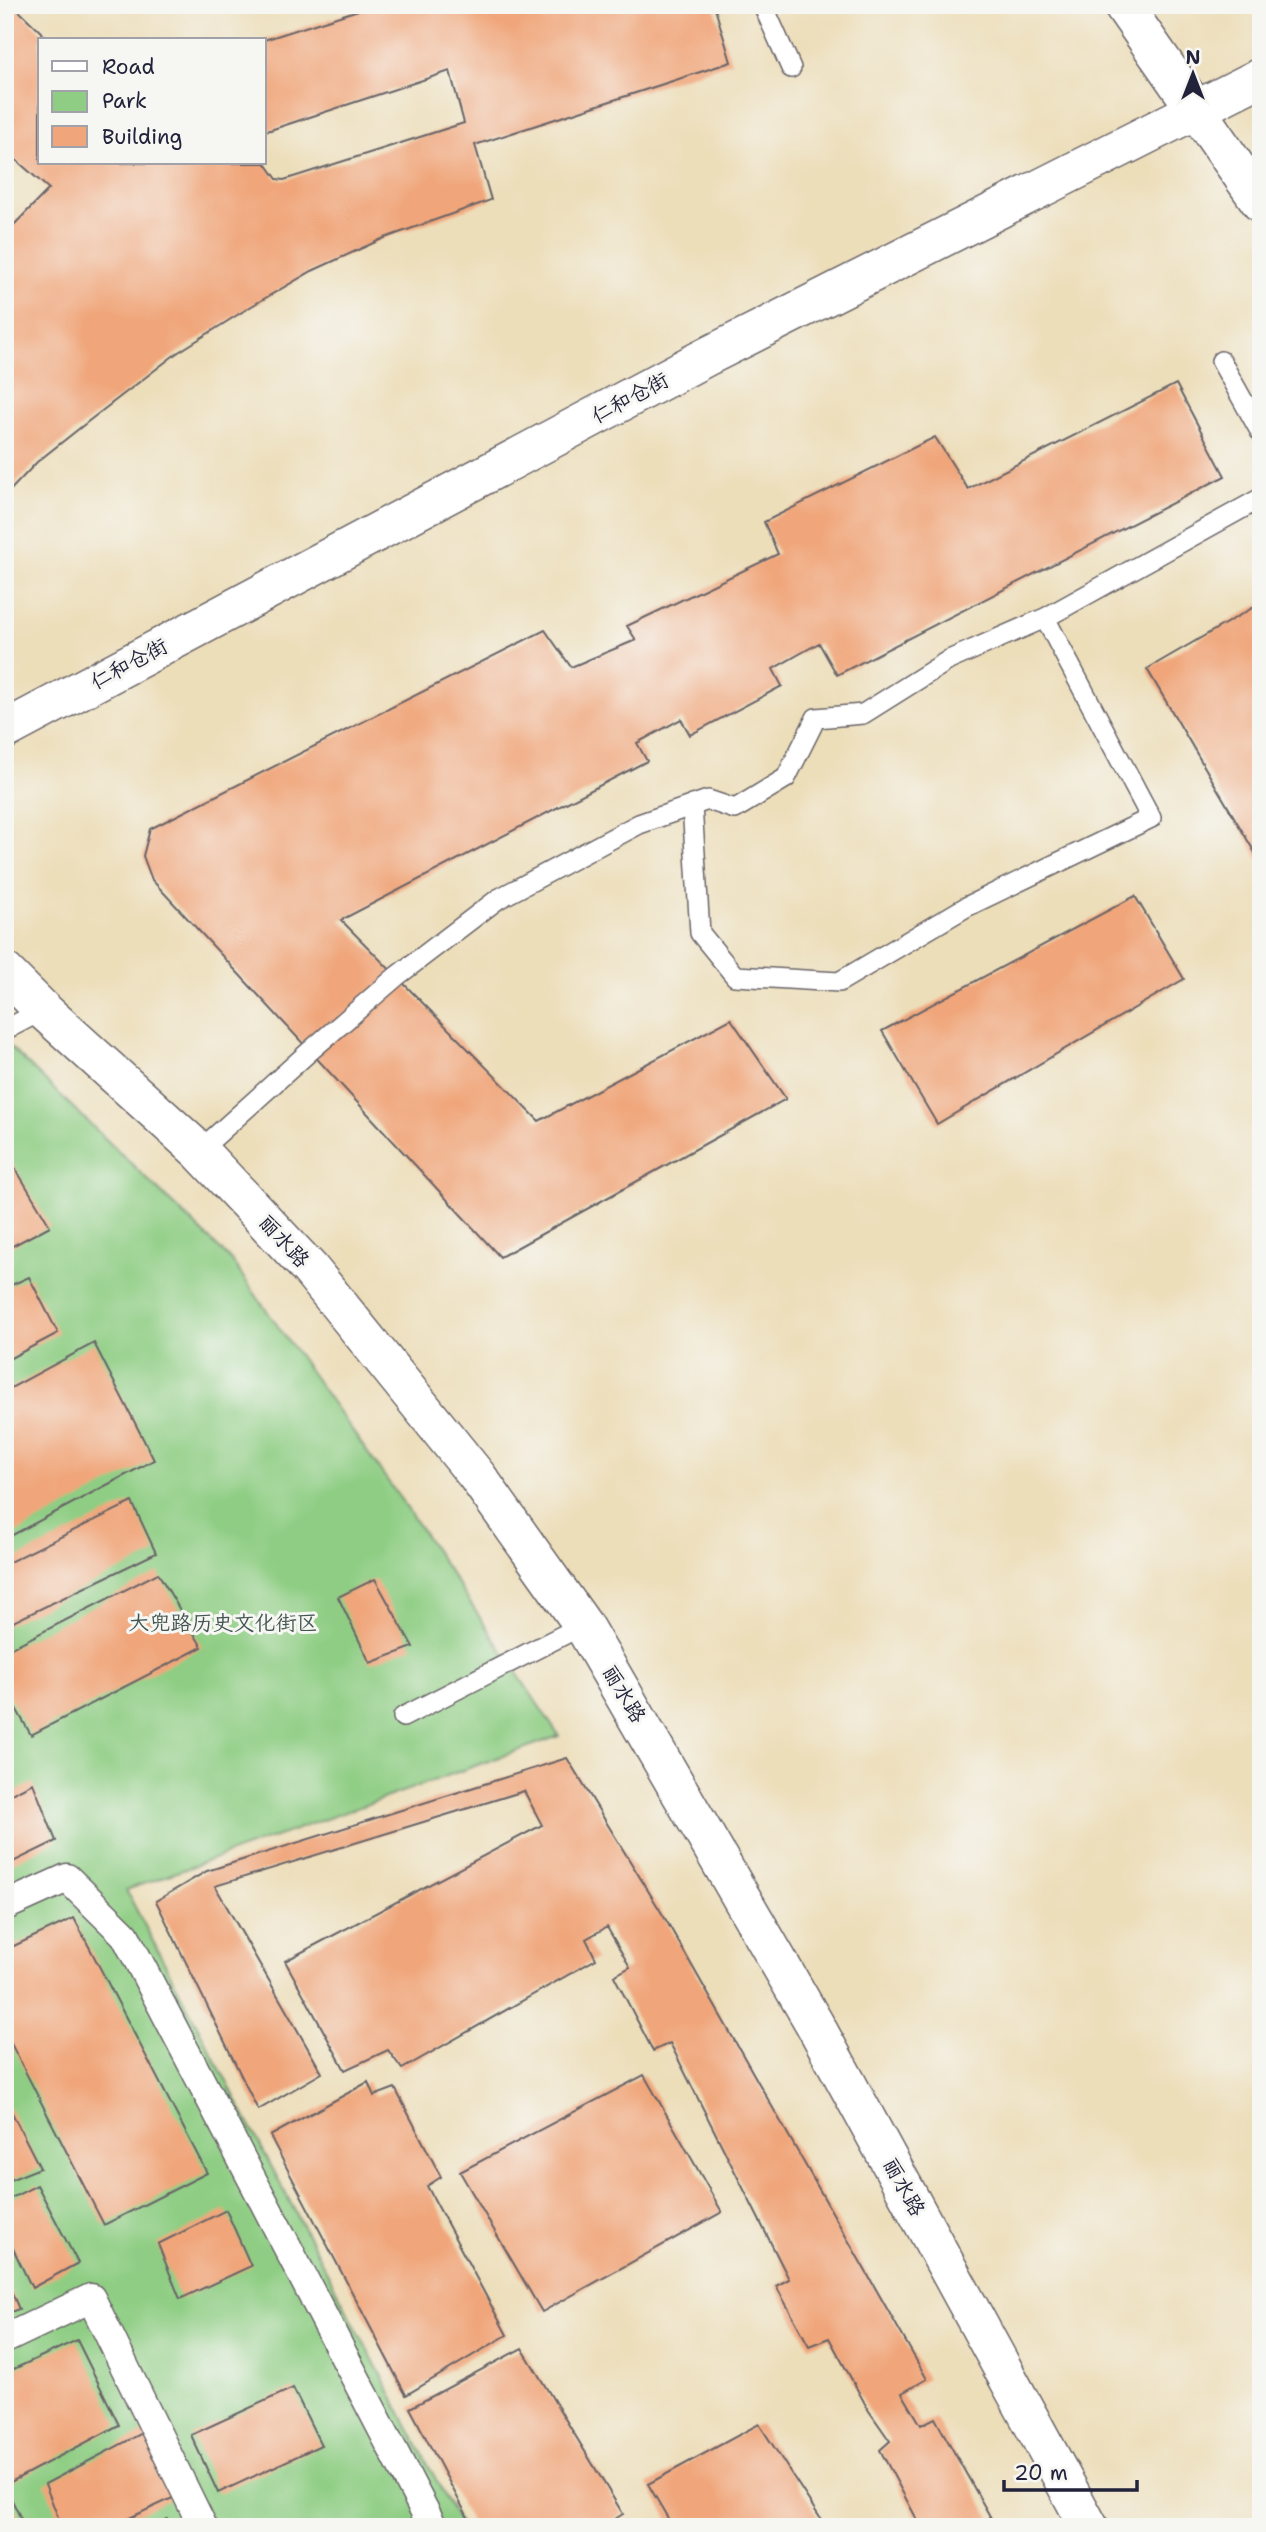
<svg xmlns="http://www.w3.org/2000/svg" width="1266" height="2532" font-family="'Shantell Sans','LXGW WenKai TC',sans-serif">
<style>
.green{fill:#8ecd83;stroke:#58785f;stroke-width:2}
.building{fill:#f0a67a}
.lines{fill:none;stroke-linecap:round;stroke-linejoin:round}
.service-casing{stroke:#696467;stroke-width:22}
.pedestrian-casing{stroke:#696467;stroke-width:31}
.minor-casing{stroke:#696467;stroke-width:41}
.tertiary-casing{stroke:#696467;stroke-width:41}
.service{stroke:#fff;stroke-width:19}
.pedestrian{stroke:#fff;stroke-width:28}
.minor{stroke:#fff;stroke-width:38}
.tertiary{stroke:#fff;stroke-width:38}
.labels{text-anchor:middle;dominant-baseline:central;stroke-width:6;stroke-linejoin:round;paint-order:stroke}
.street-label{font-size:21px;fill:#22223b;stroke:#f6f6f2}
.park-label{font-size:21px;fill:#425551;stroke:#f6f6f2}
</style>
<rect width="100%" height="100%" fill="#f6f6f2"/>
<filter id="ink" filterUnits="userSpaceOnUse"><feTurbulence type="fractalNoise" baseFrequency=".0143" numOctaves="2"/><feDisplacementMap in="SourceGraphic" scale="14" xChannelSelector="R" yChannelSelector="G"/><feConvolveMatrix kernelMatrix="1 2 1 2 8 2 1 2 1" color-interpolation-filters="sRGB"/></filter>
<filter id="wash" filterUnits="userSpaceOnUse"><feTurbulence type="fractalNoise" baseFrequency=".00686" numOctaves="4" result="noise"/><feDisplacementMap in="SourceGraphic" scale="28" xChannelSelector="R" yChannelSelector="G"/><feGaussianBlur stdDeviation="1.57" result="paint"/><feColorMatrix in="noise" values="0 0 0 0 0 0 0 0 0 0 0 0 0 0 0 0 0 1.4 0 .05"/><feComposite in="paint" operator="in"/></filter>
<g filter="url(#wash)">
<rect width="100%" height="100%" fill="#eddeba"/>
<path class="green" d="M5,1042l226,218 173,244 155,232 -433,154 335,637h-456z"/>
<g id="blocks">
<path class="building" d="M5,5h8l36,35h-9v123h224v-2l13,18 7,1 180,-57 -14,-52 -186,61v-92l110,-35h340l17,57 -256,83 16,55 -109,39 -70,32 -62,36 -73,46 -87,67 -53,42 -32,34v-262l44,-45 -44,-39z
M1176,384l49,92 -388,199 -18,-32 -46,26 9,17 -92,49 -9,-16 -44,24 10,18 -306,159 198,201 192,-102 55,80 -286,158 -348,-377 -9,-24 7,-27 395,-199 26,37 65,-27 -9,-14 151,-72 -14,-32 171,-85 33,52z
M1261,603v260l-114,-194z
M1135,896l49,83 -247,145 -55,-93z
M5,1151l45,75 -45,24z
M29,1277l29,56 -53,28v-73z
M94,1343l60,117 -149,79v-148z
M132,1502l24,51 -151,73v-62z
M158,1573l44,74 -171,88 -26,-46v-38z
M375,1579l38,68 -43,16 -32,-66z
M567,1758l99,162 261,459 -25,14 19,32 14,-7 61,109h-75l-41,-77 10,-9 -21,-30 -40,-73 -20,8 -33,-60 13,-7 -119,-236 -17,8 -39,-75 16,-9 -23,-40 -21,12 10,20 -194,110 -14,-19 -43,20 -60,-109 257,-136 -18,-34 -309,95 107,187 -64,37 -102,-209 51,-30z
M33,1783l23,58 -51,25v-69z
M74,1918l133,255 -103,52 -99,-193v-82z
M644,2075l78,137 -180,100 -82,-140z
M368,2082l6,14 21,-8 46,89 -14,9 80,149 -101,60 -136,-259z
M5,2099l35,69 -35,14z
M37,2185l41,78 -46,25 -27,-56v-31z
M226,2210l25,56 -71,33 -22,-55z
M5,2277l14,32 -14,5z
M77,2340l42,85 -114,60v-112z
M522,2348l101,166 -21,13h-129l-63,-119z
M293,2388l28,57 -103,48 -27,-58z
M759,2424l67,103h-153l-25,-43z
M146,2431l31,65 -67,31h-48l-17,-43z
M5,2486l20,41h-20z
M167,2519l4,8h-21z"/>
</g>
</g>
<g filter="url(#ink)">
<use href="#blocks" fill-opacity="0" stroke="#696467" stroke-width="2"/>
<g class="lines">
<defs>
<path id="service" d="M763,5l28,63
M1221,361l40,72
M692,805l8,128 35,43 104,6 127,-75 185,-89 -106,-200
M5,1030l38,-20
M199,1151l111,-100 87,-75 101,-77 141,-75 69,-24 27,9 51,-31 30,-60 47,-4 86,-54 96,-42 216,-120
M403,1717l180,-92"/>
<path id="pedestrian" d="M5,1906l62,-28 58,57 308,592
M5,2339l86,-41 112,229"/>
<path id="minor" d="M5,730l701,-373 555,-280"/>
<path id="tertiary" d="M1123,5l138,198
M5,972l38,38 156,141 111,118 167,207 106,149 231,398 275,504"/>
</defs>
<use href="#service" class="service-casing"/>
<use href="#pedestrian" class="pedestrian-casing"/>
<use href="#minor" class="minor-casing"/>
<use href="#tertiary" class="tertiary-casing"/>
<use href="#service" class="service"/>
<use href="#pedestrian" class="pedestrian"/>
<use href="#minor" class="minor"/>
<use href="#tertiary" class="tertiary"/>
</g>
</g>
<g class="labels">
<g class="street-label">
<text transform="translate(630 398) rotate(-28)">仁和仓街</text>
<text transform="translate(129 664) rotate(-28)">仁和仓街</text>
<text transform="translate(284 1241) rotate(47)">丽水路</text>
<text transform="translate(624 1694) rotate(59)">丽水路</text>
<text transform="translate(904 2187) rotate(61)">丽水路</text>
</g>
<g class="park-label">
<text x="223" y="1623">大兜路历史文化街区</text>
</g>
</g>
<rect width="1266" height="2532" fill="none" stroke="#f6f6f2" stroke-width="28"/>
<rect x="38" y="38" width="228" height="126" fill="#f6f6f2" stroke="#a1a1a9" stroke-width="2"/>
<rect x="52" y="61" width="35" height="10" fill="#ffffff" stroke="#a1a1a9" stroke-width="2"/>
<text x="102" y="74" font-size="21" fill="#22223b">Road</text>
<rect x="52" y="91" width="35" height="21" fill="#8ecd83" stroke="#a1a1a9" stroke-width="2"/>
<text x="102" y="108" font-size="21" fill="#22223b">Park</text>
<rect x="52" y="126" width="35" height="21" fill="#f0a67a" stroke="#a1a1a9" stroke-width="2"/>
<text x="102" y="144" font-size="21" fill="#22223b">Building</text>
<g transform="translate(1193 74)" stroke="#f6f6f2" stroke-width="5" paint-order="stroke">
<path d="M0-5L12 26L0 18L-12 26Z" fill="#22223b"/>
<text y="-10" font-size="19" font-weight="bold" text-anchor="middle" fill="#22223b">N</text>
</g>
<path d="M1004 2480v10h133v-10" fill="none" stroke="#22223b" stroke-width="3.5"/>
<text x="1014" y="2480" font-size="21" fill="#22223b" stroke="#f6f6f2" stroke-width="5" paint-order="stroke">20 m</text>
</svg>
